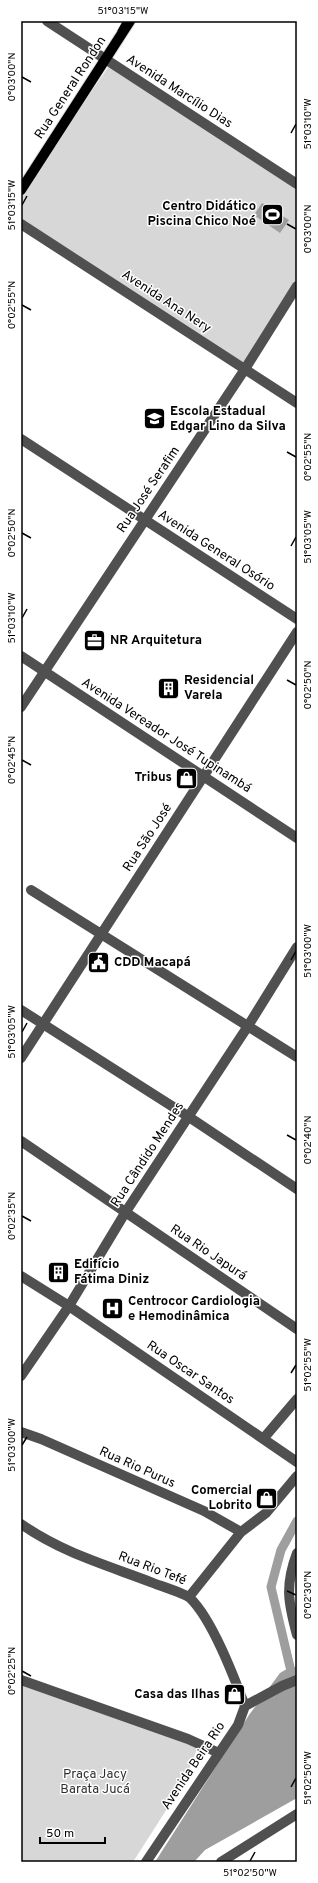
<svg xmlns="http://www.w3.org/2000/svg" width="318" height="1883" font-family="Overpass,sans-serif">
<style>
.green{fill:#d7d7d7}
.water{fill:#9e9e9e}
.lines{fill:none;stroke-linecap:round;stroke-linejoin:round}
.canal{stroke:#9e9e9e;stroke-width:9}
.major-casing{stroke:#dbdbdb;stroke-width:12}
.minor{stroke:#505050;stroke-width:10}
.major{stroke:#000;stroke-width:10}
.ticks{fill:none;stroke:#000;stroke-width:1.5}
.labels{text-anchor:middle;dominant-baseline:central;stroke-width:3;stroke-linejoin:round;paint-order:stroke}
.street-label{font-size:13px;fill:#000;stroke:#fff}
.poi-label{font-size:13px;font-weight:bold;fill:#000;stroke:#fff;text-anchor:start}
.park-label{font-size:13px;fill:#2e2e2e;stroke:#fff}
.neatline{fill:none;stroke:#000;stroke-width:1.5}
.ticks-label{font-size:10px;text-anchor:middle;fill:#000}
</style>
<rect width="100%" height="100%" fill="#fff"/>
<path class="green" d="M112,62l185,117v111l-52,79 -224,-145v-32z
M21,1679l178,64 -13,36 -53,83h-112z"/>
<path class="water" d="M262,203l27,17 -9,13 -26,-18z
M290,1667h7v131l-92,52 -11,12h-39l94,-147 31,-42z"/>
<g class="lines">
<path class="canal" d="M290,1667l-19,-80 10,-37 16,-29"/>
<defs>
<path id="major" d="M21,190l109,-169"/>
</defs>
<use href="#major" class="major-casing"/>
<path class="minor" d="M47,21l250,163
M21,224l276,179
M21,439l276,180
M21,656l276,182
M21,707l224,-338 52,-83
M31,890l266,167
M21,1010l168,107 108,72
M21,1058l276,-426
M21,1141l276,188
M21,1276l48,30 228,156
M21,1376l48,-70 56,-93 123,-187 49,-79
M21,1432l20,7 163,72 37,21
M263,1439l34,-40
M21,1524c40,28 82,40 127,57 9,4 36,12 42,17 22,21 44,79 55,108l-7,19 -92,137
M297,1553c-12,32 -9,49 0,82
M189,1597l52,-65 25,-19 31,-37
M21,1680l167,59 31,14
M245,1706l37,-20 15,-6
M221,1862l76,-48"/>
<use href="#major" class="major"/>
</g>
<path class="ticks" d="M118,31l5,-9M22,77l9,5M291,133l5,-9M22,205l5,-9M287,224l9,5M22,305l9,5M287,452l9,5M22,533l9,5M291,546l5,-9M22,618l5,-9M287,680l9,5M22,760l9,5M291,960l5,-9M22,1032l5,-9M287,1135l9,5M22,1216l9,5M291,1373l5,-8M22,1445l5,-8M287,1591l9,4M22,1671l9,5M291,1787l5,-9M250,1861l5,-9"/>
<defs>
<symbol id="stadium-square" viewBox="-11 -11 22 22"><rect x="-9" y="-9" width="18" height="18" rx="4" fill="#000" stroke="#fff"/><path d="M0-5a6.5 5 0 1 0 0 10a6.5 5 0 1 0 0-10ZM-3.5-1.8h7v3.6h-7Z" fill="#fff"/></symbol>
<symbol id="school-square" viewBox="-11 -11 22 22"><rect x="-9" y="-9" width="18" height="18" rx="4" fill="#000" stroke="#fff"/><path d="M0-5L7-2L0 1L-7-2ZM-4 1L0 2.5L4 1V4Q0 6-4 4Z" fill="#fff"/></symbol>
<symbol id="office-square" viewBox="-11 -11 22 22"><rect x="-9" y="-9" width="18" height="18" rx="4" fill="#000" stroke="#fff"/><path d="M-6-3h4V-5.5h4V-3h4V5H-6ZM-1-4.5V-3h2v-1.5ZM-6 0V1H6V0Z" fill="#fff"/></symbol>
<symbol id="building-square" viewBox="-11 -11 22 22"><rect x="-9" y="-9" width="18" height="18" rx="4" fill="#000" stroke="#fff"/><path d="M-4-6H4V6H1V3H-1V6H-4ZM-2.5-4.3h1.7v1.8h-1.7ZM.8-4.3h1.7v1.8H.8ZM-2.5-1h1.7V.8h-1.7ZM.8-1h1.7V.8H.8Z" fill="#fff"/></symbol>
<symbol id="shop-square" viewBox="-11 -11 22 22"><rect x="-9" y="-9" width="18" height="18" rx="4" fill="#000" stroke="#fff"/><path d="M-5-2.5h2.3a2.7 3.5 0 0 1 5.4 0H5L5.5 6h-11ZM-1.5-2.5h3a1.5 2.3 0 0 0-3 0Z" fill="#fff"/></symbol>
<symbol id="civic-square" viewBox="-11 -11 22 22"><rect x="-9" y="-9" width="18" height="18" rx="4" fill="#000" stroke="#fff"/><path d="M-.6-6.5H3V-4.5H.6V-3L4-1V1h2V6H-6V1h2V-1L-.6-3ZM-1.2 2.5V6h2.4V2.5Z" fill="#fff"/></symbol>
<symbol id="hospital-square" viewBox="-11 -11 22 22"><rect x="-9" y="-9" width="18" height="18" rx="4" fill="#000" stroke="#fff"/><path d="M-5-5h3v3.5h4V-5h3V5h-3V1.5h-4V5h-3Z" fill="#fff"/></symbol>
</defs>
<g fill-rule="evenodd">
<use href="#stadium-square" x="260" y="202" width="25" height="25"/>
<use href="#school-square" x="142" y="406" width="25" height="25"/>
<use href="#office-square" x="82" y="628" width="25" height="25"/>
<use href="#building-square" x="156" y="676" width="25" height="25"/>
<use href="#shop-square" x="174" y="766" width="25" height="25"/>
<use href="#civic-square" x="86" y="950" width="25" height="25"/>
<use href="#building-square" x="46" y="1260" width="25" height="25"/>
<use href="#hospital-square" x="100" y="1296" width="25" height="25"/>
<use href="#shop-square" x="254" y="1486" width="25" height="25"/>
<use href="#shop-square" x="222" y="1682" width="25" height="25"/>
</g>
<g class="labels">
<g class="street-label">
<text transform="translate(71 88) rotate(-57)">Rua General Rondon</text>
<text transform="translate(179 92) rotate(33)">Avenida Marcílio Dias</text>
<text transform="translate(166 302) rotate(33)">Avenida Ana Nery</text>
<text transform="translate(149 490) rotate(-56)">Rua José Serafim</text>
<text transform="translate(216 551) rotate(33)">Avenida General Osório</text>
<text transform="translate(166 736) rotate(33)">Avenida Vereador José Tupinambá</text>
<text transform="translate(148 838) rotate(-57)">Rua São José</text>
<text transform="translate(148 1155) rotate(-57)">Rua Cândido Mendes</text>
<text transform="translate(208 1253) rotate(34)">Rua Rio Japurá</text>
<text transform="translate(190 1373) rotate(34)">Rua Oscar Santos</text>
<text transform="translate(137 1468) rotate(24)">Rua Rio Purus</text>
<text transform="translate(152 1569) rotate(21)">Rua Rio Tefé</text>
<text transform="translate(194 1766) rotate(-56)">Avenida Beira Rio</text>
</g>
<g class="poi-label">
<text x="256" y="207" text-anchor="end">Centro Didático<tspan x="256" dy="15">Piscina Chico Noé</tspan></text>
<text x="170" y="412">Escola Estadual<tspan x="170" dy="15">Edgar Lino da Silva</tspan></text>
<text x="110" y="641">NR Arquitetura</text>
<text x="184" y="681">Residencial<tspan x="184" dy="15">Varela</tspan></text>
<text x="172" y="778" text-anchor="end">Tribus</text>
<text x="114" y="963">CDD Macapá</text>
<text x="74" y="1265">Edifício<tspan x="74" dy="15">Fátima Diniz</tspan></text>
<text x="128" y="1302">Centrocor Cardiologia<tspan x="128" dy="15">e Hemodinâmica</tspan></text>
<text x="252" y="1491" text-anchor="end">Comercial<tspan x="252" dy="15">Lobrito</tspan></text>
<text x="220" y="1695" text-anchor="end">Casa das Ilhas</text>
</g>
<g class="park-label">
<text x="95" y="1775">Praça Jacy<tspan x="95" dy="15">Barata Jucá</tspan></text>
</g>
</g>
<rect width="318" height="1883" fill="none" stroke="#ffffff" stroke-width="44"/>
<path d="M40 1837v6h65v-6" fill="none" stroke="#000000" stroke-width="2"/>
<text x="46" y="1837" font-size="12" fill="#000000" stroke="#ffffff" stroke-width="3" paint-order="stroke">50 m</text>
<rect x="22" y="22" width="274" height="1839" class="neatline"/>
<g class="ticks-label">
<text x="123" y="14">51°03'15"W</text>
<text transform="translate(11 77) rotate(-90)" y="4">0°03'00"N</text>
<text transform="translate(307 124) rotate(-90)" y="4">51°03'10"W</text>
<text transform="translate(11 205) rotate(-90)" y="4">51°03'15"W</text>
<text transform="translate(307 229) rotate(-90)" y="4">0°03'00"N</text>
<text transform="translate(11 305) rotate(-90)" y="4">0°02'55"N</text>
<text transform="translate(307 457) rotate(-90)" y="4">0°02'55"N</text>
<text transform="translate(11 533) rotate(-90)" y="4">0°02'50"N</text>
<text transform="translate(307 537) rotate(-90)" y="4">51°03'05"W</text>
<text transform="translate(11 618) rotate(-90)" y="4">51°03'10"W</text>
<text transform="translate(307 685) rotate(-90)" y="4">0°02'50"N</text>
<text transform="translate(11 760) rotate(-90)" y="4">0°02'45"N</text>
<text transform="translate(307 951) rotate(-90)" y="4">51°03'00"W</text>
<text transform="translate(11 1032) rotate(-90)" y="4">51°03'05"W</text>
<text transform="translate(307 1140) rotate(-90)" y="4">0°02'40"N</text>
<text transform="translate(11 1216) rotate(-90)" y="4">0°02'35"N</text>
<text transform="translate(307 1365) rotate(-90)" y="4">51°02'55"W</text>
<text transform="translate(11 1445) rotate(-90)" y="4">51°03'00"W</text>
<text transform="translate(307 1595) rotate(-90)" y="4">0°02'30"N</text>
<text transform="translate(11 1671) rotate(-90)" y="4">0°02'25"N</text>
<text transform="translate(307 1778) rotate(-90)" y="4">51°02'50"W</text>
<text x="250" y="1876">51°02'50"W</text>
</g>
</svg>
